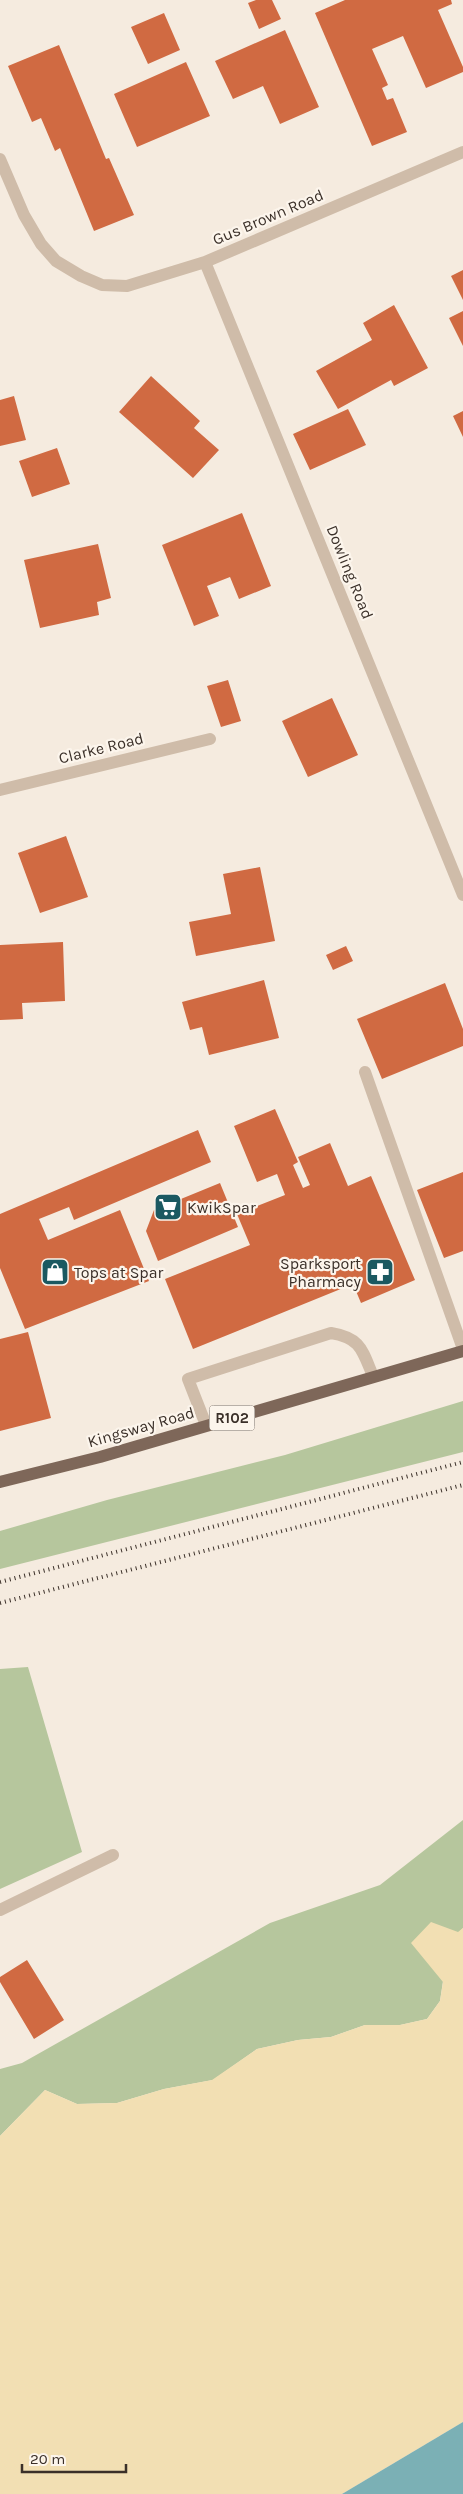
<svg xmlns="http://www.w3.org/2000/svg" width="463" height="2494" font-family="Karla,sans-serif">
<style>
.green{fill:#b6c69d}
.sand{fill:#f2dfb3}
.water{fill:#7bb0b5}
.building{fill:#d06a42}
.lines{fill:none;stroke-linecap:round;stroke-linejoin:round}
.minor{stroke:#cfbca9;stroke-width:12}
.major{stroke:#7e6759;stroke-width:12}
.rail{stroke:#3b3029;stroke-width:4;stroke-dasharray:1 4;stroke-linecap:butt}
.labels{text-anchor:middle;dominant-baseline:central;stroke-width:4.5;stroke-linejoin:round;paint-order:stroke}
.shield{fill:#fcf5ec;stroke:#756b64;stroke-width:1}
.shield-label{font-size:15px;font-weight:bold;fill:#3b3029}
.street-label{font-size:16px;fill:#3b3029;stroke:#fcf5ec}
.poi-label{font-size:16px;fill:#3b3029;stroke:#fcf5ec;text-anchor:start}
</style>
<rect width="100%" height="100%" fill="#f5ebdf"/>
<path class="green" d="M463,1401v51l-463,117v-38l107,-31 178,-45z
M28,1667l54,185 -82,37v-220z
M463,1820v108l-33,36 13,17 -3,20 -13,18 -27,6h-35l-34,12 -33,3 -41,9 -44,31 -49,9 -47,14 -40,1 -32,-14 -45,46v-67l22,-6 248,-140 110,-38z"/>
<path class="sand" d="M431,1922l27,10 5,-4v494l-121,72h-342v-358l45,-46 32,14 40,-1 47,-14 48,-9 45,-31 41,-9 33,-3 34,-12h35l27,-6 13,-18 3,-19 -32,-39z"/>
<path class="water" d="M463,2422v72h-121z"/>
<path class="building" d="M256,0h16l9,19 -22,10 -11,-26z
M345,0h106l1,4 -14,6 25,57v5l-37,16 -23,-52 -31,13 16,36 -6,3 5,12 6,-2 14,34 -35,14 -57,-133z
M164,13l16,37 -32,14 -17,-37z
M285,30l34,77 -39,17 -17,-38 -30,13 -18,-38z
M59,45l47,114 3,-1 25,57 -40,16 -34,-83 -5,3 -14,-33 -9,4 -24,-56z
M186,62l24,54 -73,31 -23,-53z
M463,270v30l-12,-24z
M394,305l34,63 -34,18 -3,-6 -53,29 -22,-38 56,-31 -9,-17z
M463,311v35l-14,-28z
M151,376l49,45 -6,7 25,22 -26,28 -74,-66z
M14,396l12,44 -26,6v-46z
M348,409l18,36 -56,25 -17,-36z
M463,411v26l-10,-21z
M57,448l13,36 -38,13 -13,-36z
M242,513l29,73 -32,13 -9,-22 -23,9 12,30 -25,10 -32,-81z
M98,544l13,54 -14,4 2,13 -59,13 -16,-68z
M228,680l13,41 -20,6 -14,-41z
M332,698l26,57 -50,22 -26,-56z
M66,836l22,61 -48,16 -22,-60z
M260,867l15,74 -79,15 -7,-34 42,-8 -8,-40z
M63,942l2,59 -43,2 1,16 -23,1v-75z
M346,946l7,15 -20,9 -7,-15z
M264,980l15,58 -70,17 -7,-28 -12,3 -8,-28z
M445,983l18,46v17l-81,33 -25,-60z
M275,1109l23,53 -5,3 10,23 7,-3 -12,-28 32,-14 18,43 23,-10 44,104 -54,23 -8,-19 -160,65 -28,-70 85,-34 -13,-31 48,-19 -8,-21 -20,8 -23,-56z
M198,1130l13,32 -137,58 -5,-13 -30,12 9,21 72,-30 29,71 -124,48 -25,-61v-54z
M463,1172v79l-19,7 -27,-68z
M220,1183l18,44 -80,34 -12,-30 8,-21z
M28,1332l23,86 -51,13v-92z
M27,1960l37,60 -30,19 -34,-57v-5z"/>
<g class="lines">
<path class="minor" d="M0,159l24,56 17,29 15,17 25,15 21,9 25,1 78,-24 258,-110
M205,262l258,633
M0,790l210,-51
M365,1072l98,277
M206,1425l-18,-46 143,-46c30,5 31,17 42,43
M0,1910l113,-55"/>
<path class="major" d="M0,1482l100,-25 363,-106"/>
<path class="rail" d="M0,1582l463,-120
M0,1603l463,-118"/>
</g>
<defs>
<symbol id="supermarket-square" viewBox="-11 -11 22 22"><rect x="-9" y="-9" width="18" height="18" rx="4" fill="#1b5961" stroke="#fcf5ec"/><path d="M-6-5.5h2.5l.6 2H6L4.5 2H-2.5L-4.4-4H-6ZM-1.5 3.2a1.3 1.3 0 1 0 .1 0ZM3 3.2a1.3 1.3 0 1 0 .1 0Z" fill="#fff"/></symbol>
<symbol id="shop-square" viewBox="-11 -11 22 22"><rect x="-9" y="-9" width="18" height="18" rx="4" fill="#1b5961" stroke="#fcf5ec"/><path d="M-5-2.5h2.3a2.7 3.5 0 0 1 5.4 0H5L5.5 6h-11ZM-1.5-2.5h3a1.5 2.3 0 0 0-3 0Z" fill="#fff"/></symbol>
<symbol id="pharmacy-square" viewBox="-11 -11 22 22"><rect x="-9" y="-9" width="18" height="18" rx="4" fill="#1b5961" stroke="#fcf5ec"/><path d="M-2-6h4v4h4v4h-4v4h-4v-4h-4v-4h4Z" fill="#fff"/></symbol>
</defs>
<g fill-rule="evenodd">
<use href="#supermarket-square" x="152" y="1191" width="32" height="32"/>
<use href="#shop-square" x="39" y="1256" width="32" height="32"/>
<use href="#pharmacy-square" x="364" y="1256" width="32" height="32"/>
</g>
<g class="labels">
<rect class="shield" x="209.5" y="1405.5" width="45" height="25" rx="4"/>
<g class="shield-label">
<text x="232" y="1418">R102</text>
</g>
<g class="street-label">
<text transform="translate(268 217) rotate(-23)">Gus Brown Road</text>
<text transform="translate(350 572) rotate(68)">Dowling Road</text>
<text transform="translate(101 748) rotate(-14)">Clarke Road</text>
<text transform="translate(141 1427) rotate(-16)">Kingsway Road</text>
</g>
<g class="poi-label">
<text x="187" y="1207">KwikSpar</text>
<text x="361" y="1263" text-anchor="end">Sparksport<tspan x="361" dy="18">Pharmacy</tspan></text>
<text x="74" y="1272">Tops at Spar</text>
</g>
</g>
<path d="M22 2464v8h104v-8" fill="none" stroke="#3b3029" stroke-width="2.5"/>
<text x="30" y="2464" font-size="15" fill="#3b3029" stroke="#fcf5ec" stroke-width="4" paint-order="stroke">20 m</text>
</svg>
